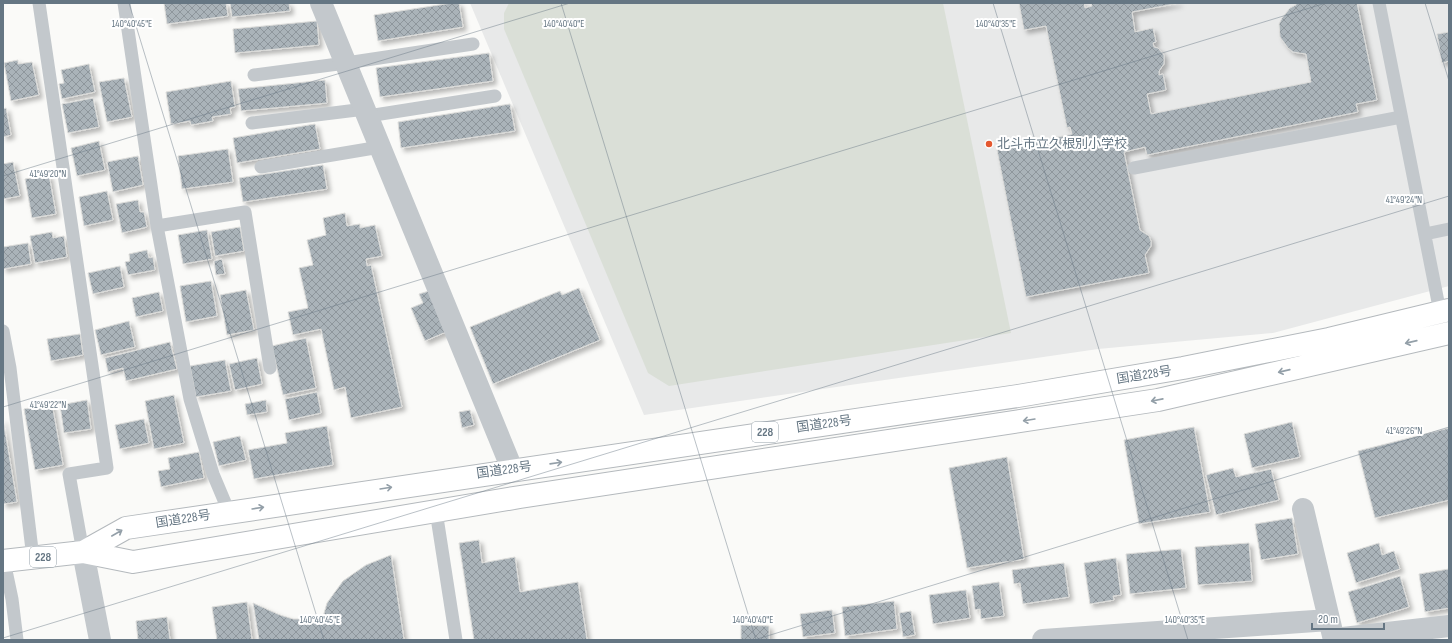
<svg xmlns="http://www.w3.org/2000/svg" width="1452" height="643" font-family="'Sofia Sans Condensed','Noto Sans JP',sans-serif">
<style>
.built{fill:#e8e9e9}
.pitch{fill:#dadfd7}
.building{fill:url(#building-cross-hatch);stroke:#dcdcda;filter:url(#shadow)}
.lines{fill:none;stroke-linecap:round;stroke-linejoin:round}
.trunk-casing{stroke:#b4b9bd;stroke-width:24}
.service{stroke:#c3c8cc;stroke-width:13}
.minor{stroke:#c3c8cc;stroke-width:22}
.tertiary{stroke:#c3c8cc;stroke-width:22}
.trunk{stroke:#fff;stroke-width:22}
.oneway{stroke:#939fa8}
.ticks{fill:none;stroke:#657683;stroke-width:1;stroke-opacity:0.45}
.poi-dot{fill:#e4572e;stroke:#fff;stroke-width:1.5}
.labels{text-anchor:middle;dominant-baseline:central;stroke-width:4;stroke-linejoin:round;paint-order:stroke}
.shield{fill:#fff;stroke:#939fa8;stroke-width:1}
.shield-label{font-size:12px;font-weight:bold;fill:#657683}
.poi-label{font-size:13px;fill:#657683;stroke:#fff;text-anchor:start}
.street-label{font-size:13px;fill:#657683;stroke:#fff}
.ticks-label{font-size:10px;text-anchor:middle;fill:#657683;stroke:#fff;stroke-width:4;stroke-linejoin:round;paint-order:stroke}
</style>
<defs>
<pattern id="building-cross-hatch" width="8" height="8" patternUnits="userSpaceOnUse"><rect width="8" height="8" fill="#aab3b9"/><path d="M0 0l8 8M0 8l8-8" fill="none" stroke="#8e969c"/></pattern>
<filter id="shadow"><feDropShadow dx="3.5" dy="3.5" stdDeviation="2" flood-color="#0004"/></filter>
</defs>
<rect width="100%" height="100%" fill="#fafaf8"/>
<path class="built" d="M470,3h979v283l-176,47 -175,16 -454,66z"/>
<path class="pitch" d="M509,3h434l68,330 -342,53 -21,-13 -144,-344v-16z"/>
<path class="building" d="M164,3h62l2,13 -61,8z
M230,3h59l1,8 -58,6z
M452,3h7l4,24 -85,14 -4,-26z
M1019,3h65l1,5 7,-2 -1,-3h88l-47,9 3,20 18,-4 3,14 -3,1 1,4 4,1 6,7v9l-5,7v4l4,-1 3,16 -19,4 4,20 160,-32 -5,-28 -13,-2 -5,-4 -8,-11 -1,-13 3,-6 8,-10 6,-3v-2h61l20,97 -21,4 2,8 -211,43 -2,-8 -21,5 16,78 9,6 2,5v5l-6,9 4,18 -123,24 -29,-147 75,-16 -2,-7 -3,1 -21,-102 -22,4z
M317,21l2,24 -84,8 -2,-24z
M1449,32v29l-7,2 -5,-29z
M489,53l4,28 -113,16 -4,-29z
M18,60v4l14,-2 7,33 -28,6 -7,-38z
M89,64l6,28 -33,7 -3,-15 5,-1 -3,-13z
M124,78l8,39 -25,5 -8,-40z
M325,80l2,23 -86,8 -3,-22z
M231,81l4,26 -5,1 1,6 -19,3 1,4 -22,4 -1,-4 -19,3 -5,-32z
M93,98l6,29 -31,6 -6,-29z
M510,104l5,27 -114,17 -3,-26z
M6,108l5,27 -8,2v-28z
M315,124l5,25 -83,14 -4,-25z
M99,141l6,29 -28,6 -6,-28z
M228,149l5,33 -51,7 -4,-33z
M138,156l5,29 -30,7 -6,-30z
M13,162l7,34 -17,3v-35z
M323,165l4,24 -84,13 -4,-24z
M49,175l7,39 -24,4 -7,-39z
M107,191l6,29 -29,6 -5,-29z
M138,200l2,12h4l3,15 -25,6 -6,-29z
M345,213l2,13 13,-2v4l15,-3 7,31 -16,3 1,7 4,-1 31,142 -51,11 -6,-31 -11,3 -13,-61 -28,6 -5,-23 20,-4 -9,-40 14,-3 -6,-25 19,-5 -3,-17z
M240,227l4,24 -29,5 -4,-24z
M207,230l5,29 -29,5 -5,-29z
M52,232l1,6 11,-2 3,21 -32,6 -5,-27z
M28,243l3,21 -28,5v-22z
M147,250l2,8 4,-1 2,13 -27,5 -3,-13 5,-1 -1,-7z
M222,259l3,15 -9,1 -2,-14z
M120,266l4,21 -31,7 -5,-21z
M211,281l6,35 -31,6 -6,-36z
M579,288l21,52 -107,44 -23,-57 90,-36 2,4z
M246,290l8,40 -27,5 -7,-40z
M429,291l17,41 -21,9 -14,-33 12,-5 -4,-9z
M159,292l4,19 -27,6 -4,-19z
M129,321l6,26 -34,8 -6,-25z
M80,334l3,21 -32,6 -4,-22z
M306,338l10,50 -33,7 -11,-49z
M170,342l7,27 -51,12 -3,-13 -15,4 -3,-14z
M257,358l5,26 -27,6 -6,-26z
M225,360l6,31 -35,6 -6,-31z
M317,392l4,21 -32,7 -4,-21z
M174,395l10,48 -30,6 -9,-48z
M87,400l4,29 -27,4 -4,-28z
M266,400l1,12 -20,3 -2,-11z
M52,404l11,61 -28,5 -11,-61z
M470,410l4,15 -12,3 -3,-16z
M3,419l14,83 -14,2z
M144,419l5,24 -29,6 -5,-24z
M1292,422l8,35 -48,11 -8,-34z
M327,426l6,39 -79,14 -6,-29 39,-7 -2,-10z
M1194,427l16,85 -71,12 -15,-84z
M1449,428v72l-74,18 -17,-67z
M240,436l6,24 -27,6 -6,-24z
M199,452l5,26 -43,9 -3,-16 12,-2 -2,-11z
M1007,457l17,102 -57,9 -18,-100z
M1233,468l3,9 35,-8 8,31 -63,15 -10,-40z
M1292,518l6,36 -37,6 -6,-36z
M479,540l3,23 33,-6 5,35 58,-10 9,58h-113l-15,-97z
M1249,543l3,38 -54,4 -3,-38z
M1379,543l3,12 12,-4 6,18 -44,14 -9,-30z
M1181,549l5,39 -56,6 -4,-40z
M391,555l13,85h-145l-6,-37 27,12 13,4h18l12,-2 4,-14 16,-22 23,-16z
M1116,558l5,37 -8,1 1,4 -24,4 -6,-41z
M1064,563l5,34 -46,7 -3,-21 -6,1 -2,-14z
M1449,569v39l-24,4 -6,-38z
M1400,576l9,31 -52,16 -9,-31z
M999,582l5,34 -23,3 -1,-10 -5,1 -3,-24z
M966,590l4,28 -37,6 -4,-29z
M894,601l3,28 -52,7 -3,-29z
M247,602l5,38h-35l-5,-33z
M832,610l3,23 -32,4 -3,-23z
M911,611l4,24 -12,2 -4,-24z
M167,617l3,23h-32l-2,-19z
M741,625l28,1v14h-28z"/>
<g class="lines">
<defs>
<path id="trunk" d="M83,552l43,-24 892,-132 165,-28 146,-29 120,-29
M3,561l80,-9 50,10 387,-65 638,-97 291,-67"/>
</defs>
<use href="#trunk" class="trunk-casing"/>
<path class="service" d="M39,3l68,465 -38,6 14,78
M124,3l33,223 33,173 23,75 16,38
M1379,3l61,309
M254,75l92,-12 127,-19
M368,116l127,-20
M252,123l113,-14
M261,167l119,-20
M1134,168l267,-51
M157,226l88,-14 25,156
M1425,234l24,-5
M3,331l7,37 23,190
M436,511l20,129
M4,561l8,38 5,41"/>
<path class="minor" d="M321,3l191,466
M1303,509l31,131
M1334,639l115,-13
M1043,640l286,-20"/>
<path class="tertiary" d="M83,552l17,88"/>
<use href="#trunk" class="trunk"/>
</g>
<defs><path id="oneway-shaft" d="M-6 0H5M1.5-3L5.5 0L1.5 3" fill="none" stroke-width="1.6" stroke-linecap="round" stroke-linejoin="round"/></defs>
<g class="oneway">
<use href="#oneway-shaft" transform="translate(1411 342) rotate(167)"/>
<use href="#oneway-shaft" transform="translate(1284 371) rotate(167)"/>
<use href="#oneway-shaft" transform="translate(1157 400) rotate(169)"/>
<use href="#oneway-shaft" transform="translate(1029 420) rotate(171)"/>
<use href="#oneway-shaft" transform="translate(556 463) rotate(-8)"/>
<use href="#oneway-shaft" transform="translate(386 488) rotate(-9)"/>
<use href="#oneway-shaft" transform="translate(258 508) rotate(-9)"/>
<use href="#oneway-shaft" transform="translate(117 533) rotate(-30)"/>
</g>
<path class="ticks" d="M129,3l195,637M561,3l195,637M993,3l195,637M1425,3l24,78M3,176l567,-173M3,407l1323,-404M3,638l1446,-442M754,640l695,-213"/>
<circle class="poi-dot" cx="989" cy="144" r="4"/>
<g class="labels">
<g class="shield">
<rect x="752" y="422" width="26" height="20" rx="3"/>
<rect x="30" y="547" width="26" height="20" rx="3"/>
</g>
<g class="shield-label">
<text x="765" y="432">228</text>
<text x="43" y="557">228</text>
</g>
<g class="poi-label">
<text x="997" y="144">北斗市立久根別小学校</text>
</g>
<g class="street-label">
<text transform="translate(1144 375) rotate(-9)">国道228号</text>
<text transform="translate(824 424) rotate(-8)">国道228号</text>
<text transform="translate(504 470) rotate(-8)">国道228号</text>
<text transform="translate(183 519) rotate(-9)">国道228号</text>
</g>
</g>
<g class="ticks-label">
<text x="132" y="27">140°40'45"E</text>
<text x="564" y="27">140°40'40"E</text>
<text x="996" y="27">140°40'35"E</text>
<text x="48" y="177">41°49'20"N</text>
<text x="1404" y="203">41°49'24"N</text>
<text x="48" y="408">41°49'22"N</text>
<text x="1404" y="434">41°49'26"N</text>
<text x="320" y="623">140°40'45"E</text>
<text x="753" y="623">140°40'40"E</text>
<text x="1185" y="623">140°40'35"E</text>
</g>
<rect width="1452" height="643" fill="none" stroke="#657683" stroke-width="8"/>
<path d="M1312 623v6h72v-6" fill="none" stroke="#657683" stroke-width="2"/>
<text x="1318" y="623" font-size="12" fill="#657683" stroke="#ffffff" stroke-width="3" paint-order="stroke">20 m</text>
</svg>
